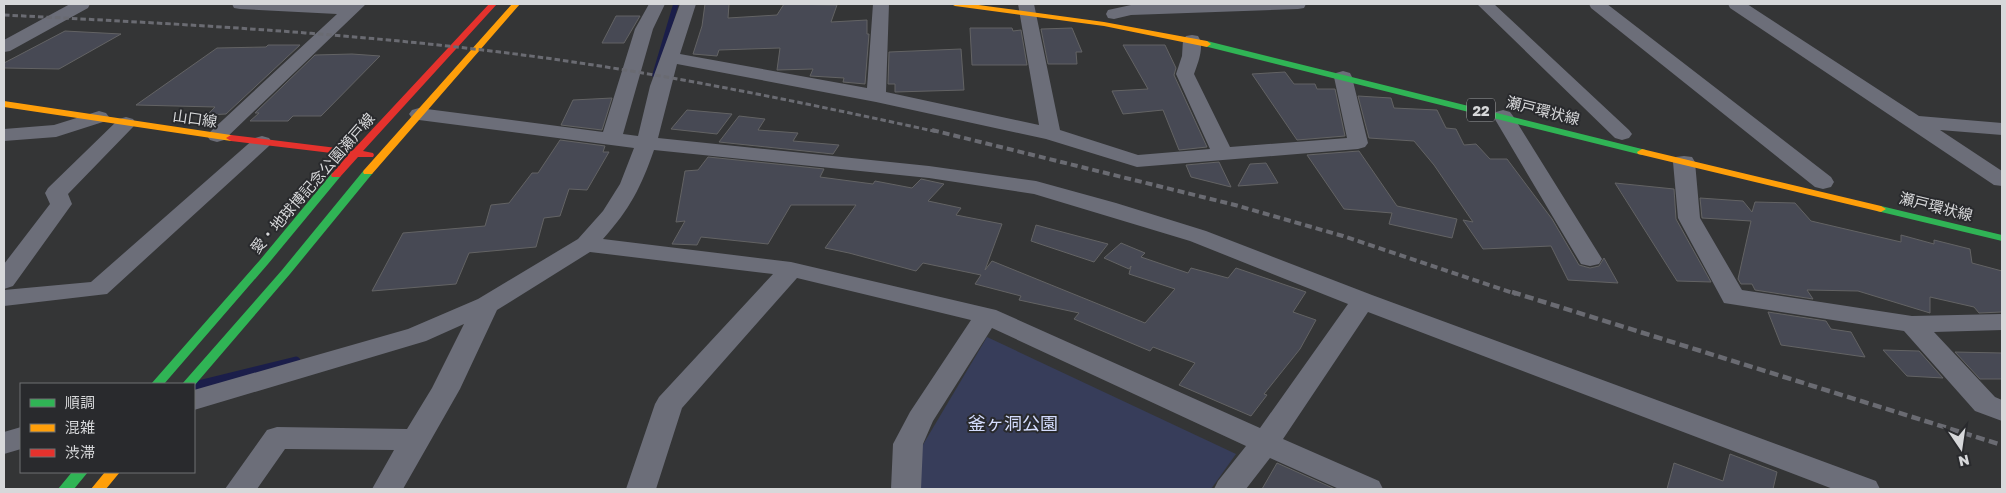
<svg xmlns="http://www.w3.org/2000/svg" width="2006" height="493" font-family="'Golos Text','Noto Sans JP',sans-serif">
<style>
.green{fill:#373d5a}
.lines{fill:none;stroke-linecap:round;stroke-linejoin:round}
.stream-far1{stroke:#1b1e4a;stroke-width:5.5}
.stream{stroke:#1b1e4a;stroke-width:9}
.building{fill:#474954;stroke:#636364}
.street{fill:#6c6e79;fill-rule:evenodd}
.fast{fill:#30b455;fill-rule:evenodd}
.slow{fill:#ff9f0a;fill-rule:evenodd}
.jam{fill:#e5322d;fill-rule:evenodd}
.rail-far2{stroke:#6a6b72;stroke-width:3;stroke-dasharray:5.5 3;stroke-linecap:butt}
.rail-far1{stroke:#6a6b72;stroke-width:4;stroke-dasharray:7 4;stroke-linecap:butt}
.rail{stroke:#6a6b72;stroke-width:4.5;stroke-dasharray:9 4.5;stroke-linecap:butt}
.labels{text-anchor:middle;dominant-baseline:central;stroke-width:4;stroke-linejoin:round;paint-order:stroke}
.shield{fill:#292a2d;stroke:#a3a4a6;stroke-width:1}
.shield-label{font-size:14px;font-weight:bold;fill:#d7d8da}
.street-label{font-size:15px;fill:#d7d8da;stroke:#292a2d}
.near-park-label{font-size:18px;fill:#d4dcfd;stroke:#292a2d}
</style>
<rect width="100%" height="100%" fill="#343536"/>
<path class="green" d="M987,337l249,117 -25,35h-297l4,-36z"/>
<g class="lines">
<path class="stream-far1" d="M655,75l21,-71"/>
<path class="stream" d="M194,386l102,-25"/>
</g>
<path class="building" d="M705,4h24l-1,14 49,-3 7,-11 53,1 -6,17 36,-2v14h2l-4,50 -22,-2 1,-4 -34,-2 3,-7 -36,1 3,-22 -61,2 -2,6 -24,-2 9,-28z
M616,16h24l-16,27h-22z
M970,28h42l1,3 8,-1 6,35h-55z
M1072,28l10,24h-6l1,12h-29l-7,-35z
M65,31l56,3 -62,35 -55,-1v-5z
M268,45h32l-74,69 -19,1 8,-8 -79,-2 81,-57 49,-1z
M1123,45h42l11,23 -2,7 33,72 -28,3 -16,-40 -40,4 -11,-23 36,-2z
M961,49l3,41 -69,2v-8h-7l1,-32z
M352,54l28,2 -59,60h-28l-5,5h-38l9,-8h-4l60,-58z
M1285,72l9,12h21l2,5h18l10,47 -48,4 -45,-66z
M1358,96l33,2 3,10 43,2 9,18 10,1 8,16 12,-1 14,15h17l45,60 27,46 11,3 9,-2 5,-8 14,25 -50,-3 -17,-34 -68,3 -20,-29 10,2 -39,-57 -20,-24 -45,-3z
M612,98l-10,32 -41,-5 12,-25z
M687,110l45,4 -15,20 -46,-5z
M739,116l26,3 -7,11 40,3 -5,8 46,4 -6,9 -114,-12z
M560,140l45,6 -2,6h6l-22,38 -18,-1 -9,27 -16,2 -8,29 -67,6 -13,31 -84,7 31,-58 82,-7 6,-21 18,-2 23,-30h6z
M1359,151l38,55 60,13 -5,19 -63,-14 3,-11 -48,-4 -37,-54z
M708,157l116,12 -4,8 53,7 2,-3 37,7 9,-9 23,5 -16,17 33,7 -5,7 46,9 -17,46 7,-9 153,62 30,-34 -46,-15 2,-8 -2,3 -25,-11 17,-15 24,10 -4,4 47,16 3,-5 37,10 8,-10 70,24 -13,20 23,8 -16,29 -36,45 3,1 -16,21 -72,-31 16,-22 -42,-16 -3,4 -76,-32 5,-6 -60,-13 2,-4 -46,-12 6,-9 -58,-12 -7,8 -67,-18 -24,-5 31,-43h-65l-23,39 -67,-7 -4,8 -25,-1 13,-23 -9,1 9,-51 13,-1z
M1219,162l12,25 -40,-10 -5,-12z
M1266,163l12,20 -40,3 12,-22z
M1615,183l59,6 2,30 35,63 -34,-1z
M1700,198l43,3 9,11 3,-10 40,1 16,18 90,21v-7l33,9v-4l36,9 2,14 30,8v41l-23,1 -5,-6 -44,-10v16l-72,-22 -51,-1 6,9 -58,-9 -3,-6h-11l-3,-5 13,-58 -49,-3z
M1036,225l49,13 23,6 -14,18 -63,-21z
M1768,312l58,9 5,8 20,3 14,25 -84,-12z
M1883,350l36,1 24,27 -36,-2z
M1955,352l47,1v26h-22z
M1730,454l47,18 -4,17h-106l7,-26 49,18z
M1277,463l58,26h-73z"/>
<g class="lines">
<path class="street" d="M70,4h20l-2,4 -78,43 -6,1v-12z
M232,4h134l-142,136 -7,2 -7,-2 -3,-4 3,-4 127,-118 -97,-5 -6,-1z
M649,4h16l-12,25 -30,105 15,2 12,-50 30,-82h16l-16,50 187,34 6,-84h16l-3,88 153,33 -21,-121h16l26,126 78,25 72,-6 -34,-75 6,-18 1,-16 3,-4 6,-1 6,1c7,10 0,27 -4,38l36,73 117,-9 -13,-61 2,-4 7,-2 7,2 2,4 16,66 -3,4 -7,2 -221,18 -91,-28 -170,-37 -199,-38 -19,74 271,28 107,15 80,22 90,28 166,64 504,186 4,8h-47l-465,-177 -85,127 96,42 4,8h-44l-69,-31 -24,31h-32l4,-8 28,-35 -254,-118 -59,93 -10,23 -2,45h-30l2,-45 17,-32 61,-92 -174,-42 -115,130 -26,81h-30l29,-85 4,-7 114,-123 -183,-22 -93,58 -37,79 -57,100h-31l22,-39 -109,-1 -28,40h-32l42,-59 10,-3 130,2 25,-41 32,-64 -38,17 -232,69v-20l214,-61 70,-30 100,-60 25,-28 17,-27 14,-36 -215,-28 -7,-2 -3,-4 3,-4 7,-2 184,24 32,-103zM654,150l275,28 105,16 156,47 158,63 -88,124 -264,-118 -205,-48 -188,-23c27,-30 38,-52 51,-89z
M1165,4h141l-2,4 -6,1 -167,6 -17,4 -6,-1 -2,-4 2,-4 23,-5z
M1477,4h17l135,126 3,4 -3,4 -7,2 -7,-2z
M1589,4h18l224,173 3,5 -3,5 -8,2 -8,-2 -224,-179z
M1728,4h19l172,112 83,7v12l-62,-5 62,41v15l-8,-1 -264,-177z
M1503,110l7,2 3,4 89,143 -3,5 -9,2 -9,-2 -3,-5 -85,-143 3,-4z
M99,111l7,2 3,4 -3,4 -50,16 -52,4v-12l50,-4z
M126,117l7,2 3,4 -3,4 -65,67 4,10 -59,82 -9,3v-25l46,-60 -5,-11 3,-5 71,-69z
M262,136l7,2 3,4 -3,4 -162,148 -103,12v-16l87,-8 164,-144z
M1684,156l8,1 3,5 5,56 42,72 170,26 90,-2v16l-68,2 61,65 7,3v21l-27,-10 -71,-80 -180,-28 -46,-85 -5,-56 3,-5z
M21,427v22l-17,5v-22z"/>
<path class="fast" d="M1207,41l439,109 1,2 -5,3 -438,-109 -1,-2z
M368,169l4,1 1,2 -1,2 -82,100 -96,112v-2h-12l100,-114 82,-100z
M336,172l5,3 -1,2 -72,87 -104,120h-13l109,-124 72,-87z
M1881,206l121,29v6l-125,-30 -1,-2 1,-2z
M72,472h16l-14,17h-16z"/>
<path class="slow" d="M512,4h8l-148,170h-8l-1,-2 1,-2z
M951,4h20l133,18 103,19 4,3 -4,3 -103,-21 -149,-20z
M4,101l227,34 5,3 -5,3 -227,-34z
M1642,149l239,57 5,3 -5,3 -243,-58 -1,-2z
M105,472h15l-14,17h-15z"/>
<path class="jam" d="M489,4h8l-134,147 10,2 1,2 -1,2h-15l-18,20h-8l-1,-2 17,-20 -117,-14 -5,-3 5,-3 122,15z"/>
<path class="rail-far2" d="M4,15c178,9 357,18 534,42 134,18 267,46 400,75"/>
<path class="rail-far1" d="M932,130l303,75 108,31 173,58"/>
<path class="rail" d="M1512,292l490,153"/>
</g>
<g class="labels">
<rect class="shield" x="1467" y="98.5" width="28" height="23" rx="4"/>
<g class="shield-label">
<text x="1481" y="110">22</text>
</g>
<g class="street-label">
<text transform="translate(1543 110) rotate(14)">瀬戸環状線</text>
<text transform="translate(195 118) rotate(8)">山口線</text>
<text transform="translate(312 183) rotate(-49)">愛・地球博記念公園瀬戸線</text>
<text transform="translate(1936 206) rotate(14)">瀬戸環状線</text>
</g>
<g class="near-park-label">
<text x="1013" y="423">釜ヶ洞公園</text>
</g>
</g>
<rect width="2006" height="493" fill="none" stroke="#d7d8da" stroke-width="10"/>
<rect x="20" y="383" width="175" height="90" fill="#292a2d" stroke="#6f7072"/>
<rect x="30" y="399" width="25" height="8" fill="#30b455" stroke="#6f7072"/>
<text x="65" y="408" font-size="15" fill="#d7d8da">順調</text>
<rect x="30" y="424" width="25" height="8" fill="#ff9f0a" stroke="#6f7072"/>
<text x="65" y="433" font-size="15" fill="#d7d8da">混雑</text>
<rect x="30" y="449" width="25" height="8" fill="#e5322d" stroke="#6f7072"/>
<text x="65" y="458" font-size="15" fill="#d7d8da">渋滞</text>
<g transform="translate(1961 448) rotate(167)" stroke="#292a2d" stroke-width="4" paint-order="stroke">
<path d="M0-4L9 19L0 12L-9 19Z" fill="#d7d8da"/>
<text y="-8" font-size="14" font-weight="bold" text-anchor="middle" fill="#d7d8da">N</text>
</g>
</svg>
